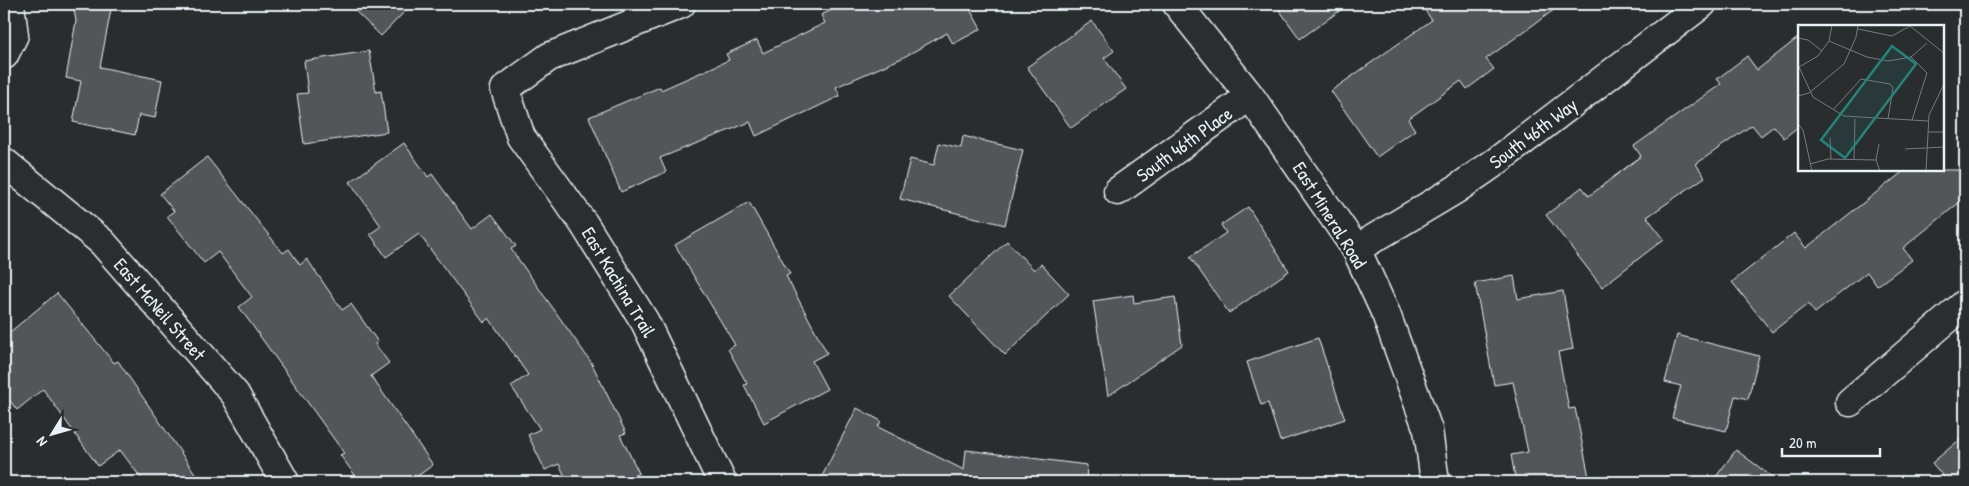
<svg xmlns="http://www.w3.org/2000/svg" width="1969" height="486" font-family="'Patrick Hand',sans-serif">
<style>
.building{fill:#535759;stroke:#e8f1f8}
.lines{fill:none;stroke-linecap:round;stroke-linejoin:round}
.street-casing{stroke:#e8f1f8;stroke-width:31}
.street{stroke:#2a2d2e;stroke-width:28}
.labels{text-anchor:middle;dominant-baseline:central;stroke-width:5;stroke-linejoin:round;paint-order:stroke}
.street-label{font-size:19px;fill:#e8f1f8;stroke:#2a2d2e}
.inset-road{fill:none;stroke:#767b7f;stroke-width:1}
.view{fill:#25827c;fill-opacity:0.15;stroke:#25827c;stroke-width:2.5}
.inset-edge{fill:none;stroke:#e8f1f8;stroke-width:2.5}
</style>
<rect width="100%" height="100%" fill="#2a2d2e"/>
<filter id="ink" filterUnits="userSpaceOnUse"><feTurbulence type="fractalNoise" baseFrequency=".02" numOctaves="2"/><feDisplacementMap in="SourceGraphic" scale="10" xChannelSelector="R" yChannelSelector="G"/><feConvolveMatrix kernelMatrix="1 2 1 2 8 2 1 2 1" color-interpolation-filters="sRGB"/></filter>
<g filter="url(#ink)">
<path class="building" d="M73,4h39l-12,63 62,13 -7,38 -16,-3 -4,20 -62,-13 8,-41 -15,-3 10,-57z
M348,4h64l-31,32z
M845,4h122l14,25 -28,15 -6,-11 -45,25 -66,29 4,9 -84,40 -6,-14 -90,36 6,14 -45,20 -32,-75 71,-30 1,3 68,-30 -3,-6 31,-14 6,13 62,-30 -4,-8z
M1275,4h74l-49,35z
M1420,4h142l-76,55 8,10 -27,20 -6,-8 -53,38 7,11 -38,27 -46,-66 101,-71z
M1092,21l22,30 -10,7 22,31 -55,39 -44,-61z
M1799,37v89l-15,12 -10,-12 -13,10 -9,-11 -56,39 9,13 -58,40 17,22 -62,48 -56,-72 36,-28 7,9 52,-40 -7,-10 87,-62 -4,-5 30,-23 10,14z
M369,51l7,41 5,-1 6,41 -83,12 -7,-50 11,-1 -4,-32z
M963,136l60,14 -18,75 -105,-26 10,-40 24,6 5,-22 22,5z
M404,143l24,34 4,-3 40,55 20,-15 24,32 -5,3 80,113 35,71 -6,2 19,38 -19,9h-52l-9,-18 -14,6 -17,-35 12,-6 -29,-43 17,-11 -39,-57 -5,4 -65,-88 -33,23 -16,-23 11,-8 -31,-44z
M207,157l76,96 6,-4 11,16 7,-6 35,51 9,-6 27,38 -3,2 14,19 -18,13 62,89 -24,17h-49l-20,-27 4,-2 -105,-146 13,-10 -34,-45 -14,11 -37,-47 7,-5 -14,-17z
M1905,170h60v28l-62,50 9,12 -35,26 -10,-14 -52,41 -7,-9 -36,28 -40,-50 62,-49 12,15z
M749,202l41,72 -4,2 41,77 -15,8 15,28 -63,34 -20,-38 3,-1 -19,-35 7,-4 -60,-100z
M1248,207l41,64 -60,42 -39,-56 36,-24 -5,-8z
M1007,241l27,29 7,-6 28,30 -64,61 -56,-59z
M1514,276l4,23 45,-8 10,58 -15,3 11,57 6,-1 15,74h-74l-5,-27 17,-3 -15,-70 -19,3 -19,-102z
M57,293l57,70 4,-2 83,121h-57l-24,-32 -22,16 -55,-77 -26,21 -13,-17v-56z
M1133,295l1,8 41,-6 7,48 -74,51 -15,-95z
M1677,335l82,21 -11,43 -13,-3 -9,35 -54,-13 9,-32 -16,-4z
M1318,338l27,81 -65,22 -12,-38 -7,2 -14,-43z
M857,408l24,13 -3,6 86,43 2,-20 121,15 -1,17h-267z
M1965,435v47h-17l-16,-19z
M1736,450l43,32h-67z"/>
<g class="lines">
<defs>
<path id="street" d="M681,4l-132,53 -44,32 16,48 63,87 61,98 77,160
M1177,4l73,92 106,153 30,65 42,116 7,52
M4,55l10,-20 -4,-31
M4,162l98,80 133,152 50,88
M1118,191l132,-95
M1356,249l99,-59 42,-29 205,-157
M1850,402l115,-98"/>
</defs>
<use href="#street" class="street-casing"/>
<use href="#street" class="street"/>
</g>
</g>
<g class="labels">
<g class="street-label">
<text transform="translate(1533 133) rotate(-37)">South 46th Way</text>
<text transform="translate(1184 144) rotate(-36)">South 46th Place</text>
<text transform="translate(1330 215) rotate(58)">East Mineral Road</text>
<text transform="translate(619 282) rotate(59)">East Kachina Trail</text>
<text transform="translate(160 309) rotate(49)">East McNeil Street</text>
</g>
</g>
<g transform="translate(1798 25)">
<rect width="146" height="146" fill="#2a2d2e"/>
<path class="inset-road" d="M112,1l35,28M60,4l34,7 18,-10M0,13l10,2 14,11M31,16l38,16 21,4 23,-4 16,-14M113,32l16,16 -15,47M1,42l14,30 31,19 84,5M1,42l19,-11 11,-15 3,-16M0,71l11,-3 35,-29 12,-27 2,-12M35,85l28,-31 29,5 3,4 -5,31M0,99l5,6 9,41M130,107h17M32,113l1,21M81,119l-3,16 4,11M107,124l40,-2M56,134l1,-40M12,139l18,-5 48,1M128,146l3,-56 16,-33"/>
<path class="view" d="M94,21l24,18 -71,94 -24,-18z"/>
<rect width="146" height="146" class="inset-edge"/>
</g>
<rect width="1969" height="486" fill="none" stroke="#2a2d2e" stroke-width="20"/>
<rect x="10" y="10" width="1949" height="466" fill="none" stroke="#e8f1f8" stroke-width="2" filter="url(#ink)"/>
<g transform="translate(52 434) rotate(233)" stroke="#2a2d2e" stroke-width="4" paint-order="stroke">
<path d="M0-4L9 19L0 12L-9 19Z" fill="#e8f1f8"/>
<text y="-8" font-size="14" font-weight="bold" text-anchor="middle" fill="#e8f1f8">N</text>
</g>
<path d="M1782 448v8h98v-8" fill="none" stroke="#e8f1f8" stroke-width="2.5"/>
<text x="1789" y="448" font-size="15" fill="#e8f1f8" stroke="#2a2d2e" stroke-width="4" paint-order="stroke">20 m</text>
</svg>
